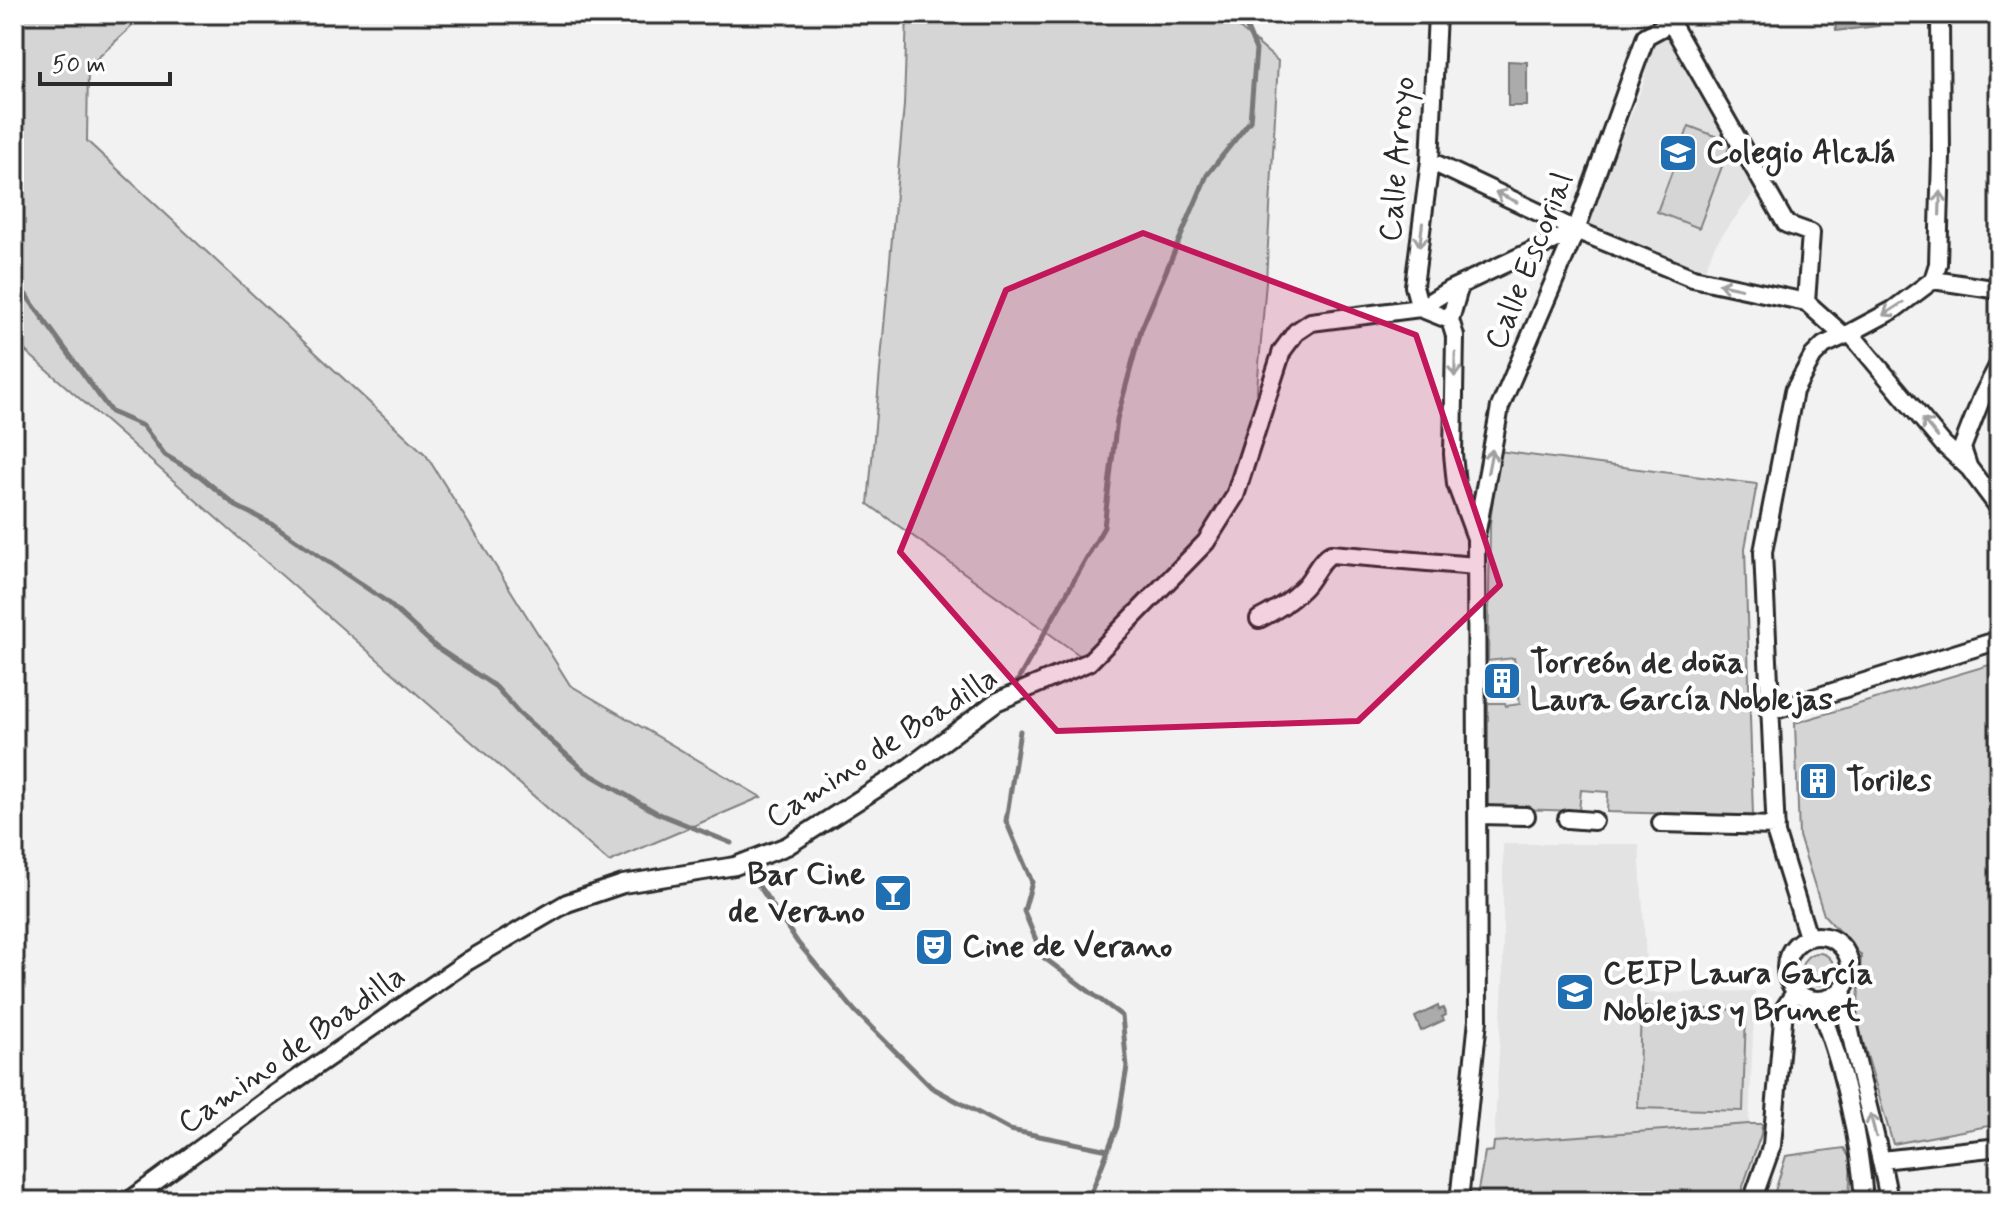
<svg xmlns="http://www.w3.org/2000/svg" width="2013" height="1215" font-family="Mynerve,sans-serif">
<style>
.built{fill:#e3e3e3}
.green{fill:#d5d5d5;stroke:#808080;stroke-width:2}
.water{fill:#ababab;stroke:#787878;stroke-width:2}
.lines{fill:none;stroke-linecap:round;stroke-linejoin:round}
.stream{stroke:#787878;stroke-width:5}
.street-casing{stroke:#2b2b2b;stroke-width:22}
.street{stroke:#fff;stroke-width:16}
.oneway{stroke:#a0a0a0}
.marked{fill:#c2185b;fill-opacity:0.2;stroke:#c2185b;stroke-width:6;stroke-linejoin:round}
.labels{text-anchor:middle;dominant-baseline:central;stroke-width:8;stroke-linejoin:round;paint-order:stroke}
.poi-label{font-size:32px;font-weight:bold;fill:#2b2b2b;stroke:#fff;text-anchor:start}
.street-label{font-size:32px;fill:#2b2b2b;stroke:#fff}
</style>
<rect width="100%" height="100%" fill="#f2f2f2"/>
<filter id="ink" filterUnits="userSpaceOnUse"><feTurbulence type="fractalNoise" baseFrequency=".0125" numOctaves="2"/><feDisplacementMap in="SourceGraphic" scale="16" xChannelSelector="R" yChannelSelector="G"/><feConvolveMatrix kernelMatrix="1 2 1 2 8 2 1 2 1" color-interpolation-filters="sRGB"/></filter>
<g filter="url(#ink)">
<path class="built" d="M1670,35l88,152 -43,58 -11,26 -117,-45 57,-144 6,-40z
M1503,844h136l9,149 107,-2 -6,133 -255,18 9,-162z"/>
<path class="green" d="M14,14h131l-57,53 -1,74 339,314 144,230 191,112 -152,65 -595,-521z
M907,14h316l55,47 -12,220 -14,168 -46,93 -117,120 -221,-158 36,-399z
M1689,126l42,16 -32,86 -42,-16z
M1498,451l259,33 -12,64 8,268 -146,-4 1,-20 -27,-2 -2,21 -91,-3v-105h17l1,3 14,-2 -6,-46 -26,3 2,-137z
M1999,662v462l-106,20 -36,-123 4,-66 -37,-40 -25,-79 -4,-113z
M1802 969a16 16 0 1 1 32 0a16 16 0 1 1-32 0Z
M1641,1007l105,3 -3,101 -105,-3z
M1749,1124h13l-1,10 -23,67h-262l9,-49 8,-1 1,-9z
M1844,1148l7,12 -2,41h-77l14,-45z"/>
<path class="water" d="M1835,14h42l2,12 -43,5z
M1508,61l19,1v44h-19z
M1438,1006l1,4 4,-2 3,7 -4,2 2,3 -23,11 -6,-14z"/>
<g class="lines">
<path class="stream" d="M14,285l12,10 85,117 32,14 22,29 35,21 36,30 38,19 113,77 49,45 60,40 23,26 67,59 71,41 74,30
M1013,689l91,-162 13,-108 24,-89 66,-155 43,-54 6,-71 -10,-24 -13,-12
M1020,731l-14,90 26,61 -8,29 19,46 79,59 5,51 -10,60 -29,74
M757,883l41,60 57,68 76,76 79,43 98,20"/>
<defs>
<path id="street" d="M1666,14l120,210 25,9 -5,69
M1430,161l146,69 117,48 113,24
M1933,280l66,10
M1806,302l38,34
M1420,308l30,12 5,16 -2,118 3,30 20,54 2,482 -19,181
M1420,308l-6,-22 16,-125 7,-147
M1450,320l10,-35
M1850,333l43,-23 40,-30 5,-16 3,-108 -1,-142
M1968,466l-6,-18 20,-51 17,-33
M1476,536l24,-129 76,-177 70,-194 24,-13
M1259,619c16,-8 30,-17 43,-30 11,-10 16,-28 29,-35l145,12
M1769,712l230,-72
M1478,815l48,1
M1567,819l27,2
M1661,823l115,3
M1786 968a32 32 0 1 1 64 0a32 32 0 1 1-64 0Z
M1808,937l-32,-103 -13,-282 31,-161 19,-35 11,-11 26,-12 93,111 26,24 30,40
M1842,989c11,72 35,141 47,212
M1816,1000c25,56 44,139 48,201
M1882,1160l117,-13
M129,1201l139,-102 200,-138 99,-58 56,-19 112,-18 52,-20 117,-75 92,-69 93,-40 117,-120 29,-46 47,-145 14,-19 15,-10 109,-14 29,-18 127,-60
M1752,1201l20,-56 12,-136 12,-18"/>
</defs>
<use href="#street" class="street-casing"/>
<use href="#street" class="street"/>
</g>
<defs><path id="oneway-shaft" d="M-6 0H5M1.5-3L5.5 0L1.5 3" fill="none" stroke-width="1.6" stroke-linecap="round" stroke-linejoin="round" transform="scale(2)"/></defs>
<g class="oneway">
<use href="#oneway-shaft" transform="translate(1506 197) rotate(-155)"/>
<use href="#oneway-shaft" transform="translate(1940 203) rotate(-88)"/>
<use href="#oneway-shaft" transform="translate(1421 235) rotate(97)"/>
<use href="#oneway-shaft" transform="translate(1730 286) rotate(-168)"/>
<use href="#oneway-shaft" transform="translate(1893 309) rotate(147)"/>
<use href="#oneway-shaft" transform="translate(1455 365) rotate(91)"/>
<use href="#oneway-shaft" transform="translate(1930 428) rotate(-130)"/>
<use href="#oneway-shaft" transform="translate(1490 461) rotate(-79)"/>
<use href="#oneway-shaft" transform="translate(1873 1125) rotate(-104)"/>
</g>
</g>
<path class="marked" d="M1143,233l273,102 84,250 -142,136 -301,10 -157,-179 106,-262z"/>
<defs>
<symbol id="school-square" viewBox="-11 -11 22 22"><rect x="-9" y="-9" width="18" height="18" rx="4" fill="#1f6fb2" stroke="#fff"/><path d="M0-5L7-2L0 1L-7-2ZM-4 1L0 2.5L4 1V4Q0 6-4 4Z" fill="#fff"/></symbol>
<symbol id="building-square" viewBox="-11 -11 22 22"><rect x="-9" y="-9" width="18" height="18" rx="4" fill="#1f6fb2" stroke="#fff"/><path d="M-4-6H4V6H1V3H-1V6H-4ZM-2.5-4.3h1.7v1.8h-1.7ZM.8-4.3h1.7v1.8H.8ZM-2.5-1h1.7V.8h-1.7ZM.8-1h1.7V.8H.8Z" fill="#fff"/></symbol>
<symbol id="bar-square" viewBox="-11 -11 22 22"><rect x="-9" y="-9" width="18" height="18" rx="4" fill="#1f6fb2" stroke="#fff"/><path d="M-6-5H6L.8 .8V4.5H3.5V6h-7V4.5H-.8V.8Z" fill="#fff"/></symbol>
<symbol id="theatre-square" viewBox="-11 -11 22 22"><rect x="-9" y="-9" width="18" height="18" rx="4" fill="#1f6fb2" stroke="#fff"/><path d="M-5-5.5Q0-4 5-5.5V0Q5 5 0 6Q-5 5-5 0ZM-3.3-2.5H-1v1.5H-3.3ZM1-2.5H3.3v1.5H1ZM-2.8 1Q0 5.5 2.8 1Z" fill="#fff"/></symbol>
</defs>
<g fill-rule="evenodd">
<use href="#school-square" x="1656" y="131" width="44" height="44"/>
<use href="#building-square" x="1480" y="659" width="44" height="44"/>
<use href="#building-square" x="1796" y="759" width="44" height="44"/>
<use href="#bar-square" x="871" y="871" width="44" height="44"/>
<use href="#theatre-square" x="912" y="925" width="44" height="44"/>
<use href="#school-square" x="1553" y="970" width="44" height="44"/>
</g>
<g class="labels">
<g class="poi-label">
<text x="1706" y="153">Colegio Alcalá</text>
<text x="1530" y="663">Torreón de doña<tspan x="1530" dy="37">Laura García Noblejas</tspan></text>
<text x="1846" y="781">Toriles</text>
<text x="865" y="875" text-anchor="end">Bar Cine<tspan x="865" dy="37">de Verano</tspan></text>
<text x="962" y="947">Cine de Verano</text>
<text x="1603" y="974">CEIP Laura García<tspan x="1603" dy="37">Noblejas y Brunet</tspan></text>
</g>
<g class="street-label">
<text transform="translate(1398 159) rotate(-85)">Calle Arroyo</text>
<text transform="translate(1530 261) rotate(-68)">Calle Escorial</text>
<text transform="translate(882 748) rotate(-33)">Camino de Boadilla</text>
<text transform="translate(292 1050) rotate(-35)">Camino de Boadilla</text>
</g>
</g>
<rect width="2013" height="1215" fill="none" stroke="#fff" stroke-width="48"/>
<rect x="24" y="24" width="1965" height="1167" fill="none" stroke="#2b2b2b" stroke-width="3" filter="url(#ink)"/>
<path d="M40 72v12h130v-12" fill="none" stroke="#2b2b2b" stroke-width="4"/>
<text x="52" y="72" font-size="24" fill="#2b2b2b" stroke="#ffffff" stroke-width="6" paint-order="stroke">50 m</text>
</svg>
